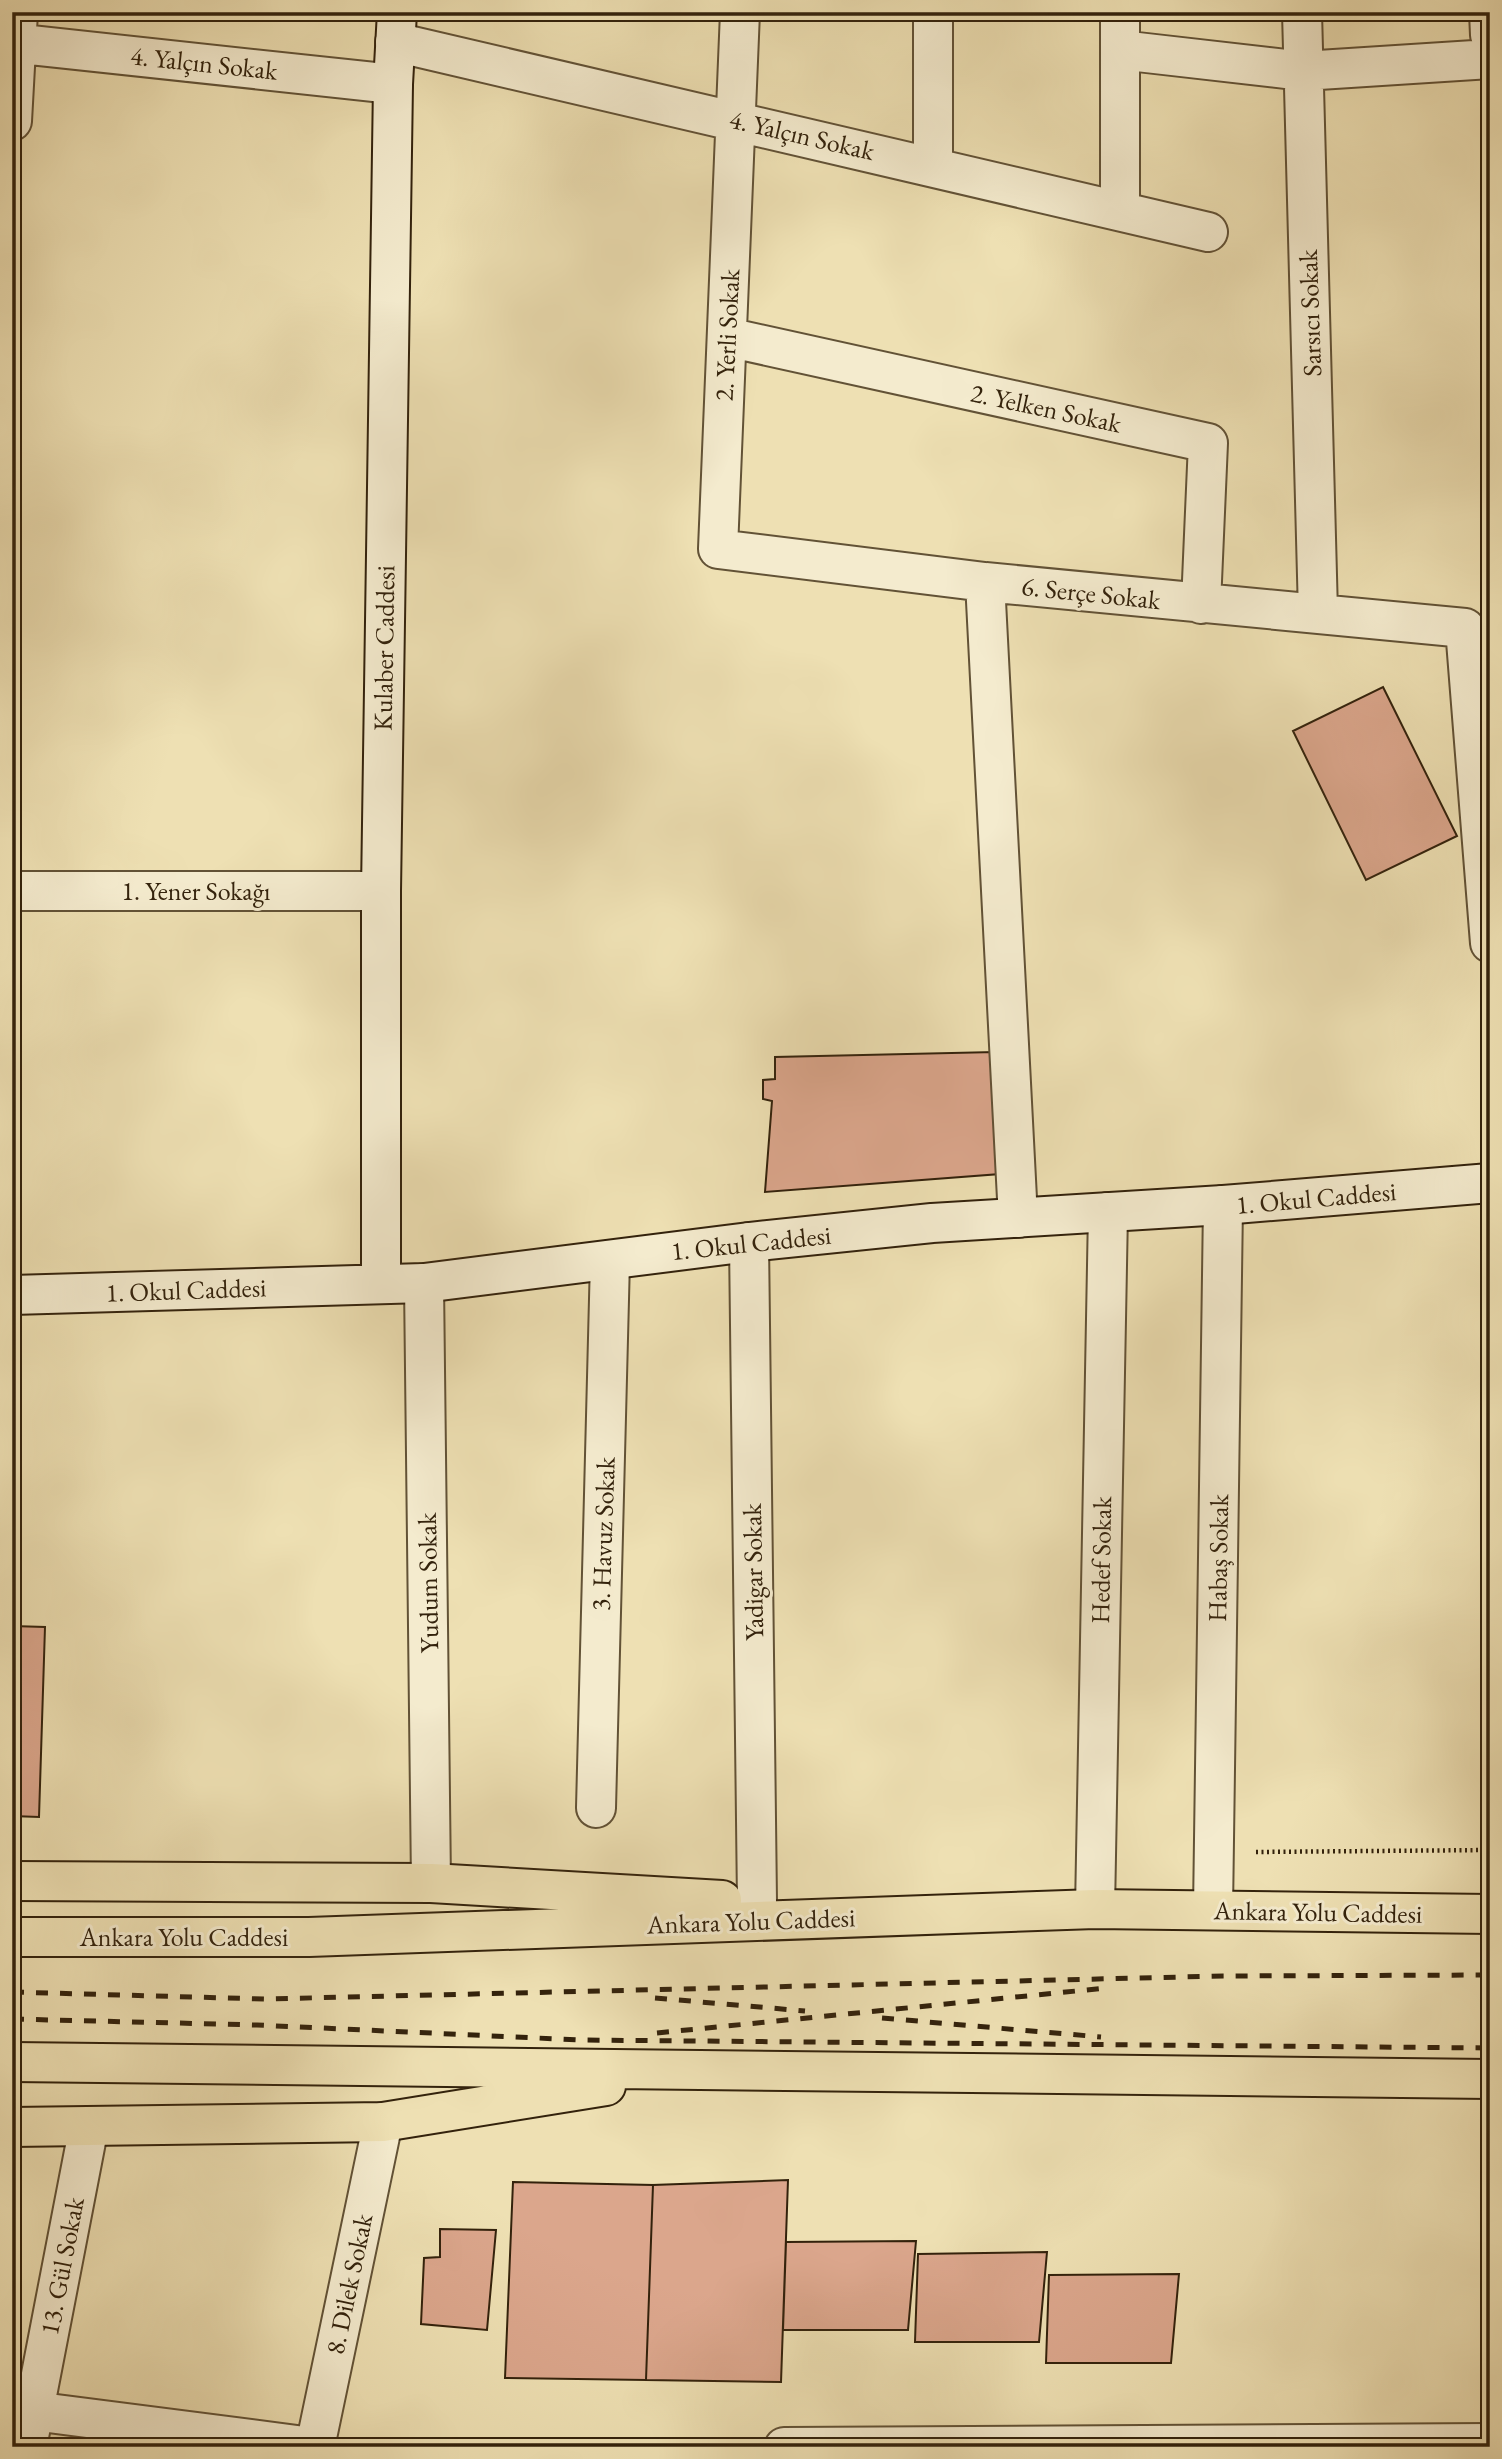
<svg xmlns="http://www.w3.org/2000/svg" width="1502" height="2459" font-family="'EB Garamond',serif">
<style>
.building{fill:#dba68c;stroke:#33220c;stroke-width:2}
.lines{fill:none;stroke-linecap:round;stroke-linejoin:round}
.street-casing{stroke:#625236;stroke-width:42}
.secondary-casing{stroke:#33220c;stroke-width:42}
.highway-casing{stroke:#33220c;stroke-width:42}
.path{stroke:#33220c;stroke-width:4.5;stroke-dasharray:2 3.5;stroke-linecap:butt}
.street{stroke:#f4ebce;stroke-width:38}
.secondary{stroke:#f4ebce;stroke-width:38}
.highway{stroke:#eee0b3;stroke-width:38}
.rail{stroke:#33220c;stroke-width:5;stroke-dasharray:12 12;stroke-linecap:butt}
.labels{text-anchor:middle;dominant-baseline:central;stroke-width:6;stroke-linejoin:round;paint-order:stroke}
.street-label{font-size:26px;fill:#33220c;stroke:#f4ebce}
</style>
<rect width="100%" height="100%" fill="#eee0b3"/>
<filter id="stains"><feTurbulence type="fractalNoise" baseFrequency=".00286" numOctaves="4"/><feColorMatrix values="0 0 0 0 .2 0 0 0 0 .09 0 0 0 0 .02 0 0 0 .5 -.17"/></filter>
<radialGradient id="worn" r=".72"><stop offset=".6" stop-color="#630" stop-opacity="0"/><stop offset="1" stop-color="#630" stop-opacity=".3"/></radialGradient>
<path class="building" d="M1383,687l74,149 -91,44 -73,-149z
M995,1052l5,122 -235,18 7,-91 -9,-2v-19l12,-1v-22z
M12,1626l33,1 -6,190 -27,-1z
M788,2180l-7,202 -135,-2 7,-195z
M513,2182l140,3 -7,195 -141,-2z
M440,2229l56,1 -9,100 -66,-6 3,-66 16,-1z
M916,2241l-8,89h-125l3,-88z
M1047,2252l-8,90h-124l3,-88z
M1179,2274l-8,89h-125l3,-88z"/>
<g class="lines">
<defs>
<path id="street" d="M740,12l-22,537 267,33 480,46
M1120,12v199
M1302,12l16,601
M1489,12l1,23
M395,42l813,190
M12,43l381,41
M1120,50l183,21 187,-12
M12,121l6,-109
M933,166v-154
M727,337l481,106 -7,161
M985,582l33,636
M1465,628l25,315
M12,891h369
M749,1242l8,660
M424,1283l7,600
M596,1808l14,-548
M1095,1909l13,-697
M1213,1910l10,-705
M33,2411l279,36
M27,2447l62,-321
M315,2447l68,-325
M784,2447l706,-4"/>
<path id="secondary" d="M381,1284v-393l12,-807 4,-72
M12,1295l412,-12 325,-41 183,-19 291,-18 267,-22"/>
<path id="highway" d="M12,1881l419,2 291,17
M12,1937h297l786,-28 395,5
M12,2062l1478,17
M12,2127l371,-5 223,-36"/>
</defs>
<use href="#street" class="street-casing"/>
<use href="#secondary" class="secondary-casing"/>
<use href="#highway" class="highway-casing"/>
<path class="path" d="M1256,1852l234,-2"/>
<use href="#street" class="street"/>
<use href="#secondary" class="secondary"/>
<use href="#highway" class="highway"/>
<path class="rail" d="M12,1992l253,7 958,-23 267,-1
M655,1998l150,13
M882,2018l219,19
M12,2019l245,6 323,15 910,8
M657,2033l449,-45"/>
</g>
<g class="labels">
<g class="street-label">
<text transform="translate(204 63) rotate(6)">4. Yalçın Sokak</text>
<text transform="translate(802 135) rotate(13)">4. Yalçın Sokak</text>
<text transform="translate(1310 313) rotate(-92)">Sarsıcı Sokak</text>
<text transform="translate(727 335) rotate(-87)">2. Yerli Sokak</text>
<text transform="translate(1046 408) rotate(12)">2. Yelken Sokak</text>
<text transform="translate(1091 593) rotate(6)">6. Serçe Sokak</text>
<text transform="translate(384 648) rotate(-89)">Kulaber Caddesi</text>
<text x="196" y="891">1. Yener Sokağı</text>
<text transform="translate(1316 1198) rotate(-5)">1. Okul Caddesi</text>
<text transform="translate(751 1243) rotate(-6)">1. Okul Caddesi</text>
<text transform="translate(186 1290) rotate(-2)">1. Okul Caddesi</text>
<text transform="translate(603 1534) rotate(-88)">3. Havuz Sokak</text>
<text transform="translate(1218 1558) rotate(-89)">Habaş Sokak</text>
<text transform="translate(1101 1560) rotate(-89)">Hedef Sokak</text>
<text transform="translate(753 1572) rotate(-91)">Yadigar Sokak</text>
<text transform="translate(428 1583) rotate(-91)">Yudum Sokak</text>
<text transform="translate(1318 1912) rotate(1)">Ankara Yolu Caddesi</text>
<text transform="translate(751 1921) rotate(-2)">Ankara Yolu Caddesi</text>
<text x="184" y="1937">Ankara Yolu Caddesi</text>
<text transform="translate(62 2266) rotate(-79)">13. Gül Sokak</text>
<text transform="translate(349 2284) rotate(-78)">8. Dilek Sokak</text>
</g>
</g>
<rect width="1502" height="2459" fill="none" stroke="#eee0b3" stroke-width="42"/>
<rect x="14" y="14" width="1474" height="2431" fill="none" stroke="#33220c" stroke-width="3.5"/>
<rect x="21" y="21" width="1460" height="2417" fill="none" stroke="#33220c" stroke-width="2"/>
<rect width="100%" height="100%" filter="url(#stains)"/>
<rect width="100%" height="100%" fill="url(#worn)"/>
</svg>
